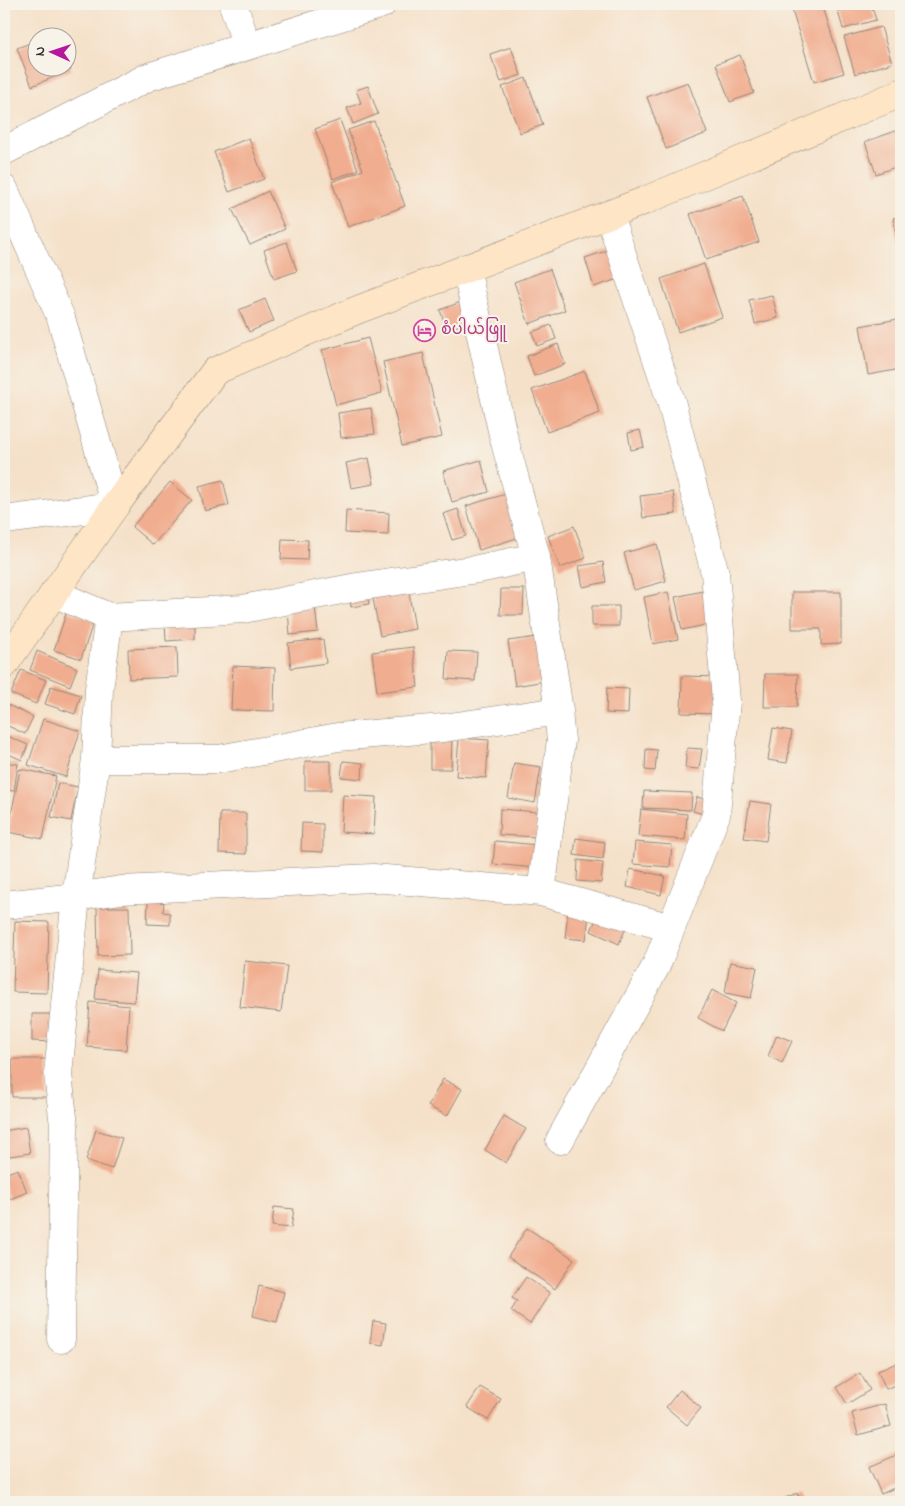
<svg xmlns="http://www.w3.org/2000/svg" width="905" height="1506" font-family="'Indie Flower','Noto Sans Myanmar',sans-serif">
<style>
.building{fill:#f1ad8f}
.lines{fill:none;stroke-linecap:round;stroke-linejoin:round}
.street-casing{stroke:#90867a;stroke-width:29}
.secondary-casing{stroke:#90867a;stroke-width:29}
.street{stroke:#fff;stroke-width:28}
.secondary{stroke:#fde5c5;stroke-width:28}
.labels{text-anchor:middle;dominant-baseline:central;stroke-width:4;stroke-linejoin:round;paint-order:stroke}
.hotel-label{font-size:16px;fill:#b23c85;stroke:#f7f3e8;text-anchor:start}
</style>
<rect width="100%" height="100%" fill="#f7f3e8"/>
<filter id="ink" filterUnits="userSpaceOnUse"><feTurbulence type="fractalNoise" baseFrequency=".02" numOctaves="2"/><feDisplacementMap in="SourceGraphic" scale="10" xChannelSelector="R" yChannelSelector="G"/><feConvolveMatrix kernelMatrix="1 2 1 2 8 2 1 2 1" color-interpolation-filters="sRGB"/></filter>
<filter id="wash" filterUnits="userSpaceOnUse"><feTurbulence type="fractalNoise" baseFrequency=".0096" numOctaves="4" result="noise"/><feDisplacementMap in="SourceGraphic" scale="20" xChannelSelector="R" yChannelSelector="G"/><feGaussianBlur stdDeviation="1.12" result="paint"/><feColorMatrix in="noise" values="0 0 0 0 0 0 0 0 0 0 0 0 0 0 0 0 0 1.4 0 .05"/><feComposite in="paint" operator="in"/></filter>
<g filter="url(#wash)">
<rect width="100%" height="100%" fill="#f5e1c9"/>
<g id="blocks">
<path class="building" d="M790,4h32l22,69 -30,9z
M836,4h35l5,16 -33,9z
M881,27l11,36 -37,11 -11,-37z
M38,40v28h30v-6l3,8 -39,16 -15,-38z
M511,47l10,28 -20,7 -11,-28z
M740,55l14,38 -24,9 -14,-38z
M526,78l17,47 -23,8 -18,-46z
M688,82l19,51 -41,16 -19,-52z
M368,86l10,28 -25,10 -6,-16 14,-5 -5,-13z
M340,120l18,50 -25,9 -18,-50z
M374,121l31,85 -57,21 -16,-45 31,-12 -15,-40z
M901,129v36l-25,9 -11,-32z
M249,138l15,41 -35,13 -15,-40z
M268,191l17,38 -35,16 -18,-36z
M743,196l16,46 -53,18 -16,-46z
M901,216v39h-1l-7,-37z
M287,242l10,29 -23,8 -10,-29z
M615,248l9,29 -30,10 -9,-29z
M704,264l18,53 -44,15 -17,-53z
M550,269l15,41 -36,14 -15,-42z
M772,295l6,23 -23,6 -6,-24z
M265,299l9,22 -25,11 -10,-22z
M466,300l7,20 -26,10 -7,-20z
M898,319l3,20v30l-33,6 -8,-49z
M551,325l5,14 -19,7 -5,-14z
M368,338l14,55 -46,12 -14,-55z
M558,344l7,20 -31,12 -7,-20z
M423,353l19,84 -40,9 -19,-84z
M585,371l15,42 -53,19 -15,-42z
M371,408l4,26 -34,4 -3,-25z
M640,430l4,17 -13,3 -3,-17z
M369,458l5,26 -23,4 -5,-25z
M481,460l8,32 -37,10 -9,-31z
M223,480l6,25 -24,6 -6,-25z
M170,482l22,18 -39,45 -21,-18z
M673,492l3,22 -33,4 -3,-22z
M509,493l14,43 -44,14 -13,-44z
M458,509l8,27 -14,4 -9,-26z
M346,510l43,3 -1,22 -43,-2z
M574,526l12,32 -26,10 -12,-32z
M282,539l26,1 -1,20 -26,-1z
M657,544l9,37 -32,9 -10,-37z
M603,562l3,20 -23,5 -4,-21z
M408,587l7,42 -35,7 -8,-43z
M366,589l3,15 -18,3 -2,-15z
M501,589h23l-1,26h-23z
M707,590l7,33 -32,7 -7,-33z
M668,592l10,47 -25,5 -9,-47z
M792,592h49v52l-20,1v-16h-29z
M592,606h27v20h-27z
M315,607l3,25 -28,3 -2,-25z
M67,611l27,9 -13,39 -27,-9z
M195,618v21l-29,2 -1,-21z
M544,636l7,44 -36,6 -7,-45z
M323,639l3,24 -35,5 -3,-25z
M177,647l1,30 -49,2 -1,-30z
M413,647l5,40 -41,5 -5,-40z
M37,651l40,17 -7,18 -40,-16z
M448,651l29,1 -2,29 -29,-2z
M233,666l42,2 -1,43 -43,-1z
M21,670l25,10 -10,24 -25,-10z
M765,674h33l-1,33h-33z
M682,676l39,1v37l-40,-1z
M51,686l30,9 -6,19 -30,-10z
M607,688l22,1 -1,25 -22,-1z
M4,703l29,14 -8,17 -21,-10z
M43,719l37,12 -14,46 -38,-12z
M773,728l19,3 -5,32 -19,-3z
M5,735l23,10 -6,15 -18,-8z
M430,736l22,1 -1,32h-21z
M459,738l30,2 -3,38 -30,-2z
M687,748l15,1 -3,20 -14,-1z
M646,749l11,1 -2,21 -10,-1z
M305,761h26v29h-26z
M343,761l20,2 -1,16 -21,-2z
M4,762l14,2 -4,27 -10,-1z
M514,763l27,4 -6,36 -27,-5z
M20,769l36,7 -13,63 -35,-7z
M58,783l20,4 -7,34 -20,-4z
M644,791l48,2 -1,17 -48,-2z
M343,795l33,2 -2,37 -33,-2z
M697,797l10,3 -4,14 -10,-3z
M750,801l21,3 -5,37 -22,-3z
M500,809l38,3 -1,25 -38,-2z
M641,809l46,5 -2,26 -47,-4z
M220,813h26v41l-27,-1z
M302,823l21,1v28l-22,-1z
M576,838l29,4 -2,17 -29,-4z
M495,841l43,4 -2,23 -43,-4z
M635,842l37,3 -2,22 -37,-3z
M578,860l25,3 -2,20 -24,-2z
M630,869l35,7 -4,19 -34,-8z
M148,902h16l-1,10 7,1v12l-23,-1z
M97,907h32l1,48 -32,1z
M600,910l28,13 -9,21 -28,-13z
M568,912l21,2 -3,26 -21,-2z
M15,921l34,1 -2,71 -34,-1z
M245,961l42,5 -6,46 -41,-5z
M730,962l27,5 -6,31 -26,-5z
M98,970l39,3 -3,29 -39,-3z
M712,990l24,13 -14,28 -24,-13z
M90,1002l39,4 -3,44 -39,-3z
M32,1014h22l-1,28 -21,-1z
M777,1035l15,6 -10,22 -14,-7z
M12,1059h36v38h-36z
M443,1079l19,10 -15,27 -19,-10z
M504,1116l22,13 -20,34 -21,-13z
M26,1127l4,26 -26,4v-26z
M96,1130l26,8 -10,31 -26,-9z
M18,1169l9,23 -17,7 -6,-16v-9z
M274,1207l20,2 -3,19 -19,-2z
M527,1228l47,31 -19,30 -47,-32z
M526,1277l24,16 -20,31 -19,-13 6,-10 -5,-3z
M259,1286l25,6 -7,30 -24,-6z
M373,1321l13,2 -3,22 -13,-2z
M901,1361v21l-15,7 -8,-18z
M860,1373l10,17 -23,14 -10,-17z
M480,1387l21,12 -13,21 -21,-13z
M680,1390l21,18 -14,17 -21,-18z
M885,1404l6,22 -33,9 -6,-22z
M899,1454l2,6v25l-20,9 -12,-27z
M797,1493l4,9h-25z"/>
</g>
</g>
<g filter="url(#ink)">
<use href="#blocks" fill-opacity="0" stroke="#90867a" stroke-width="1"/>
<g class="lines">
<defs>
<path id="street" d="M233,4l14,42
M4,151l144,-74 234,-73
M4,189l57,129 54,188 -111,14
M466,268l37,167 33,122 23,154 -1,1 3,28 -20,152
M54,593l55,24 -10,72 -3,70 -20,138 -18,177 6,52 -3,213
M109,617l134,-8 114,-22 121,-18 58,-12
M96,759h123l119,-22 105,-9 116,-17
M4,905l72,-8 45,-7 252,-12 168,14 130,36
M560,1140l96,-174 60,-151 10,-114 -11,-128 -44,-172 -62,-186"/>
<path id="secondary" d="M4,665l111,-159 100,-135 142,-61 287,-109 257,-108"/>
</defs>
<use href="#street" class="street-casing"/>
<use href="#secondary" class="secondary-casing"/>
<use href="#street" class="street"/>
<use href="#secondary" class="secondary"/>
</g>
</g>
<defs>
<symbol id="hotel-ring" viewBox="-11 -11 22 22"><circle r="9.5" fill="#f7f3e8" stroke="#d1479c" stroke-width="1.5"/><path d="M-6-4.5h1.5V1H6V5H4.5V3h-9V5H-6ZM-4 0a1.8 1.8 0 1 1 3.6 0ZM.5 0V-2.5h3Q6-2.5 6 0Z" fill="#d1479c"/></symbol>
</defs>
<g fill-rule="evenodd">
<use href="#hotel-ring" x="412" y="318" width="25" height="25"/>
</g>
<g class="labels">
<g class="hotel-label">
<text x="441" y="330">စံပါယ်ဖြူ</text>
</g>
</g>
<rect width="905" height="1506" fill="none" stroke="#f7f3e8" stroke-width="20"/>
<g transform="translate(52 52) rotate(273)"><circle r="24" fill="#f7f3e8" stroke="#a5a39c"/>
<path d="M0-4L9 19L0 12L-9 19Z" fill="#b5179e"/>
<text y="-8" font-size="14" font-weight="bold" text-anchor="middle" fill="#2b2b2b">N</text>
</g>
</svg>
